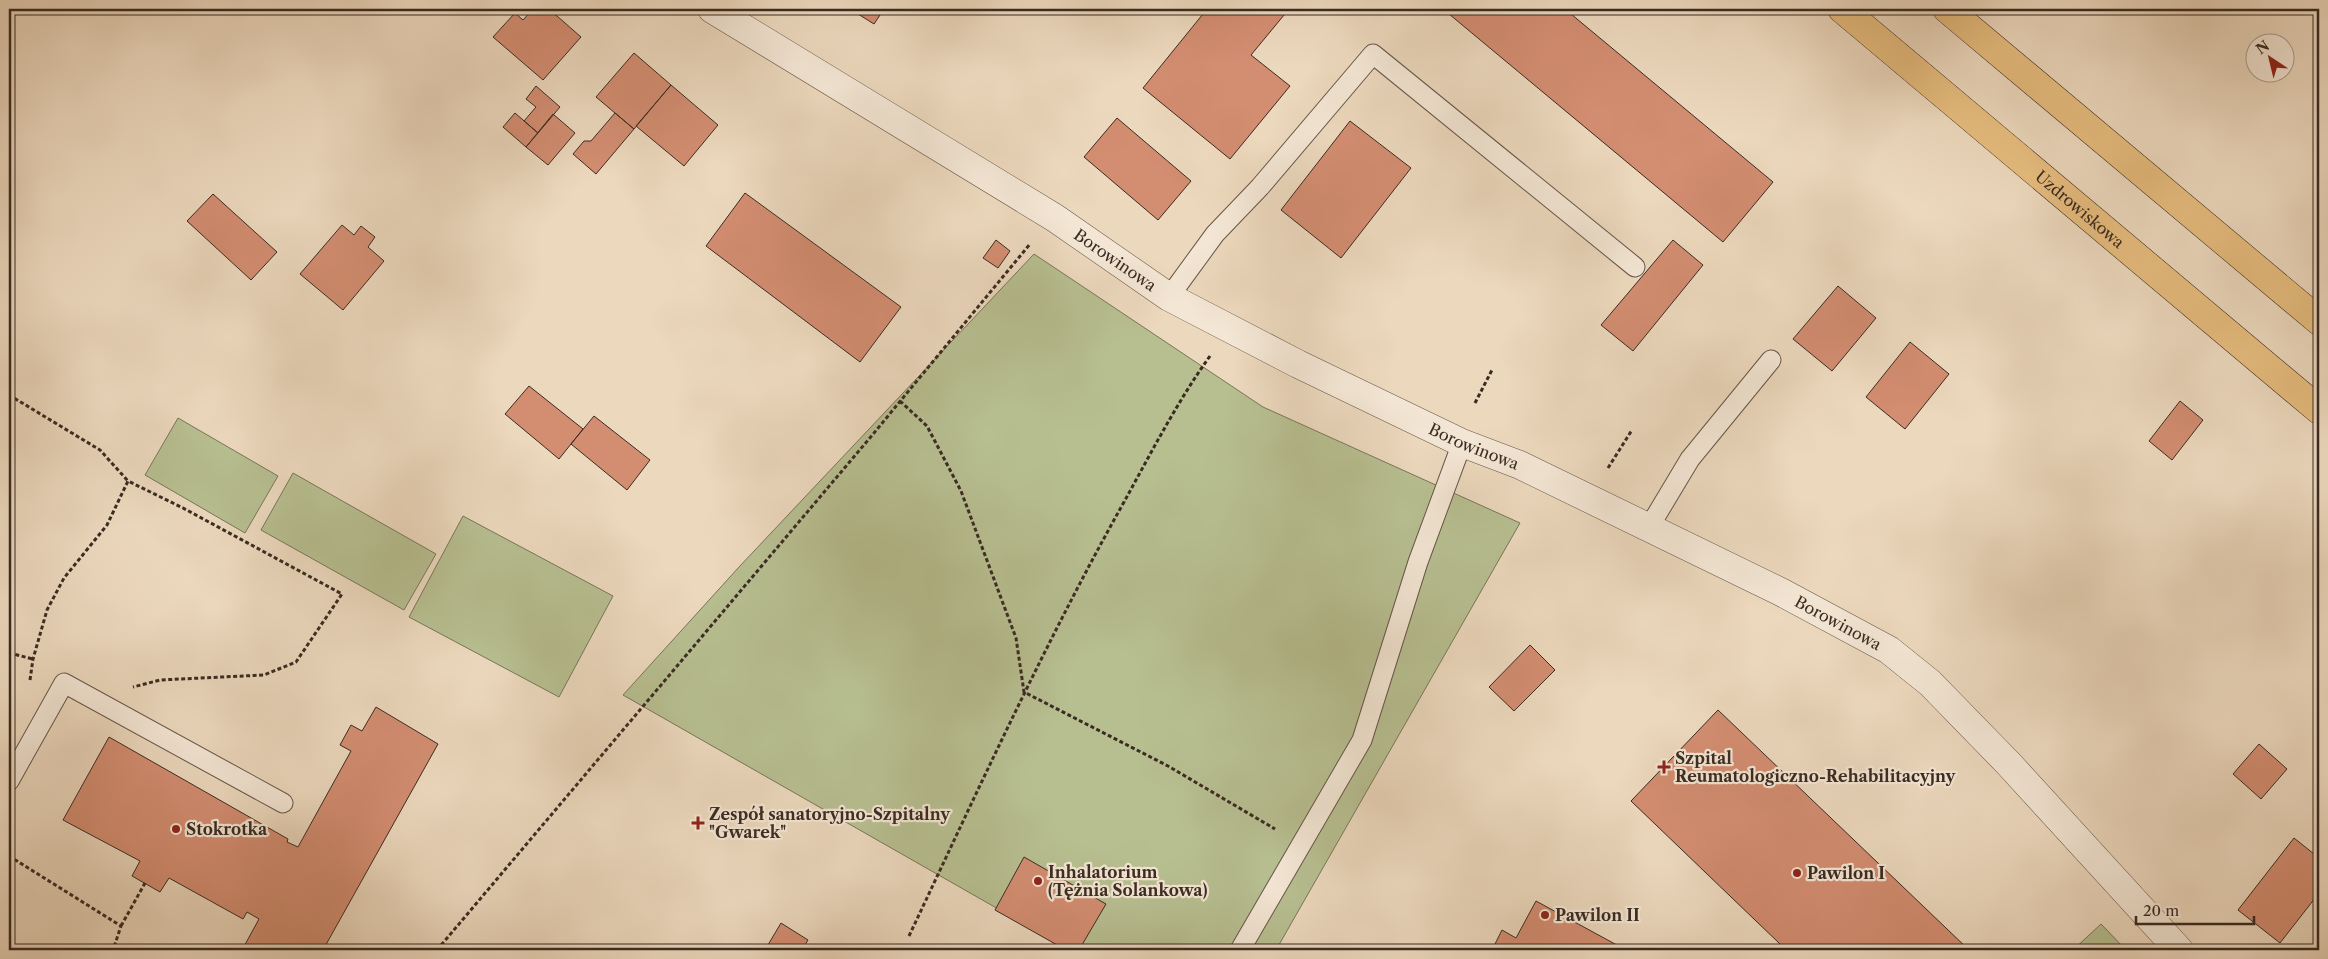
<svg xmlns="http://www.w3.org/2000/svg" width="2328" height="959" font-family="'Libre Caslon Text',serif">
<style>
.green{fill:#b7bf91;stroke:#78755a}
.building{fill:#d38d71;stroke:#3a2b22}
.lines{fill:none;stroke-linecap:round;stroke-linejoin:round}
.lane-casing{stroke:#665649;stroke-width:21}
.street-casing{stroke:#665649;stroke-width:29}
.primary-casing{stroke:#3a2b22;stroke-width:29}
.path{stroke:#3a2b22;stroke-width:3;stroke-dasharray:4 2.5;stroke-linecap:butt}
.lane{stroke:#f3e6d4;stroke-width:19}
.street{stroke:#f3e6d4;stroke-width:28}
.primary{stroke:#e6bc7e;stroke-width:28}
.poi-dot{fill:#8f2418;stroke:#f3e6d4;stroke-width:2}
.labels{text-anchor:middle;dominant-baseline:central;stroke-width:4.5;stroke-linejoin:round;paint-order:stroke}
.street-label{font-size:16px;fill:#3a2b22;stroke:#f3e6d4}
.poi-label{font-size:16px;font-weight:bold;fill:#3a2b22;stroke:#f3e6d4;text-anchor:start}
</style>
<rect width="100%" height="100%" fill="#ecd8bd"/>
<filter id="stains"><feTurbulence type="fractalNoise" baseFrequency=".004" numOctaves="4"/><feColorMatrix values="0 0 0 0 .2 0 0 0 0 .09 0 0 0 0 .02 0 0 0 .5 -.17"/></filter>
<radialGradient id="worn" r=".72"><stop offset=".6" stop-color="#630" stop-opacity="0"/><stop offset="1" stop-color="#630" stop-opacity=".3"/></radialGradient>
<path class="green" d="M1034,254l229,153 257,116 -244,427h-206l-447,-255 116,-128z
M178,418l100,58 -33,57 -100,-58z
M293,473l143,81 -32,56 -143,-80z
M463,516l150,80 -54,101 -150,-80z
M2101,924l25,26h-53z"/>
<path class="building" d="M533,9h16l32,28 -38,43 -50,-43 22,-24 8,7z
M850,9h34l-10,15z
M1207,9h82l-38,46 39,31 -60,73 -87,-71z
M1443,9h122l208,173 -50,60z
M634,53l37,32 -37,44 -38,-32z
M671,85l47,40 -34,41 -48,-40z
M536,86l24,21 -22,26 -14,-12 12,-14 -10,-8z
M515,113l23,20 -12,14 -23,-20z
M615,113l19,16 -38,45 -23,-20 11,-13h7z
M553,114l22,19 -27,32 -22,-18z
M1117,118l74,63 -33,39 -74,-63z
M1350,121l61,47 -70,90 -60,-48z
M745,193l156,114 -41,55 -154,-116z
M213,194l64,58 -26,28 -64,-59z
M342,225l12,10 7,-9 14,11 -7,10 16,14 -41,49 -43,-36z
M996,240l14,11 -12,17 -15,-10z
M1673,240l30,25 -70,86 -32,-26z
M1838,286l38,32 -44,53 -39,-32z
M1910,342l39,32 -44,55 -39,-32z
M529,386l54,43 -24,30 -54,-45z
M2180,401l23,19 -31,40 -23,-19z
M594,416l56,44 -23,30 -56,-46z
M1530,645l25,25 -41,41 -25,-24z
M376,707l62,37 -115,206h-81l17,-31 -12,-7 -4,7 -74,-41 -9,14 -28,-16 8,-15 -77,-41 46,-83 179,102 -1,3 11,5 53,-96 -11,-6 11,-20 11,6z
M1718,710l251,240h-183l-6,-6 -149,-143z
M2259,744l28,25 -26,30 -28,-25z
M2294,838l25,20v35l-39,50 -42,-33z
M1024,857l82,47 -27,46h-13l-71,-40z
M1536,901l90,49h-134l10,-20 14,8z
M781,923l27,17 -6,10h-37z
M1780,944l6,6h-15z"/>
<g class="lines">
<defs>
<path id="lane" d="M1169,297l46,-63 45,-47 113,-133 262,213
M1648,529l42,-70 81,-99
M9,781l55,-98 219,120
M1240,950l122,-210 56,-178 44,-119"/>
<g id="street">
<path id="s1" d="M712,9l343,209 114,79 129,67 164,79 58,22 261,127 108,58 41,33 78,80 171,187"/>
</g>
<g id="primary">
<path id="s2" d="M1842,9l477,401"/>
<path d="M1947,9l372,312"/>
</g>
</defs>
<use href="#lane" class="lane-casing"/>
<use href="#street" class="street-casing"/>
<use href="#primary" class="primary-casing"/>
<path class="path" d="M9,395l91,55 28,31
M900,401l27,25 34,65 55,147 8,54 144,74 107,63
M1475,403l17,-33
M1608,468l24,-38
M9,653l24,6
M30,680l3,-21 14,-49 17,-32 43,-53 21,-44 55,27 159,86 -46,68 -32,13 -104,5 -27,7
M9,856l112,70 -8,24
M121,926l24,-43
M909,936c69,-146 136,-293 215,-434 27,-49 53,-100 86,-146
M437,950l432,-511 161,-195"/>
<use href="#lane" class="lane"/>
<use href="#street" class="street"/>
<use href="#primary" class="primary"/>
</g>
<g class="poi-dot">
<path d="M1661.5 759.5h5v5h5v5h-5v5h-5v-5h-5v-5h5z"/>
<path d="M695.5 815.5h5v5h5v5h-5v5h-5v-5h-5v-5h5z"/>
<circle cx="176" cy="829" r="5"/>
<circle cx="1797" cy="873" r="5"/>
<circle cx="1038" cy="881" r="5"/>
<circle cx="1545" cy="915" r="5"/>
</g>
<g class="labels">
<g class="street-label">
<text stroke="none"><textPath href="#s2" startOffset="311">Uzdrowiskowa</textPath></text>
<text stroke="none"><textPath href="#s1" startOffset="475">Borowinowa</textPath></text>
<text stroke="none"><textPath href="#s1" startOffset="880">Borowinowa</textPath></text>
<text stroke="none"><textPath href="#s1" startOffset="1285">Borowinowa</textPath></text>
</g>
<g class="poi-label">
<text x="1675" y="758">Szpital<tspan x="1675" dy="18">Reumatologiczno-Rehabilitacyjny</tspan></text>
<text x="709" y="814">Zespół sanatoryjno-Szpitalny<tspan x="709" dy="18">"Gwarek"</tspan></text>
<text x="186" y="829">Stokrotka</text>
<text x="1048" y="872">Inhalatorium<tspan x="1048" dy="18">(Tężnia Solankowa)</tspan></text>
<text x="1807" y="873">Pawilon I</text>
<text x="1555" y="915">Pawilon II</text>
</g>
</g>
<rect width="2328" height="959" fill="none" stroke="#ecd8bd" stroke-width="30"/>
<rect x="10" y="10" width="2308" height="939" fill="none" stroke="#3a2b22" stroke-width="2.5"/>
<rect x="15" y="15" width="2298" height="929" fill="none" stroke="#3a2b22"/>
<g transform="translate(2270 58) rotate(325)"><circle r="24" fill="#f3e6d4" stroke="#a99b8d"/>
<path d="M0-4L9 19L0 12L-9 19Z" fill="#8f2418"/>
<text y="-8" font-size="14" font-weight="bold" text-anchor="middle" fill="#3a2b22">N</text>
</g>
<path d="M2136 916v8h118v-8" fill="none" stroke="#3a2b22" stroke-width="2.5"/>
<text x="2143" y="916" font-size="15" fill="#3a2b22" stroke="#f3e6d4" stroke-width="4" paint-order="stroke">20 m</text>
<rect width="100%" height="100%" filter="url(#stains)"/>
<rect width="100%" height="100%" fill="url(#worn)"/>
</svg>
